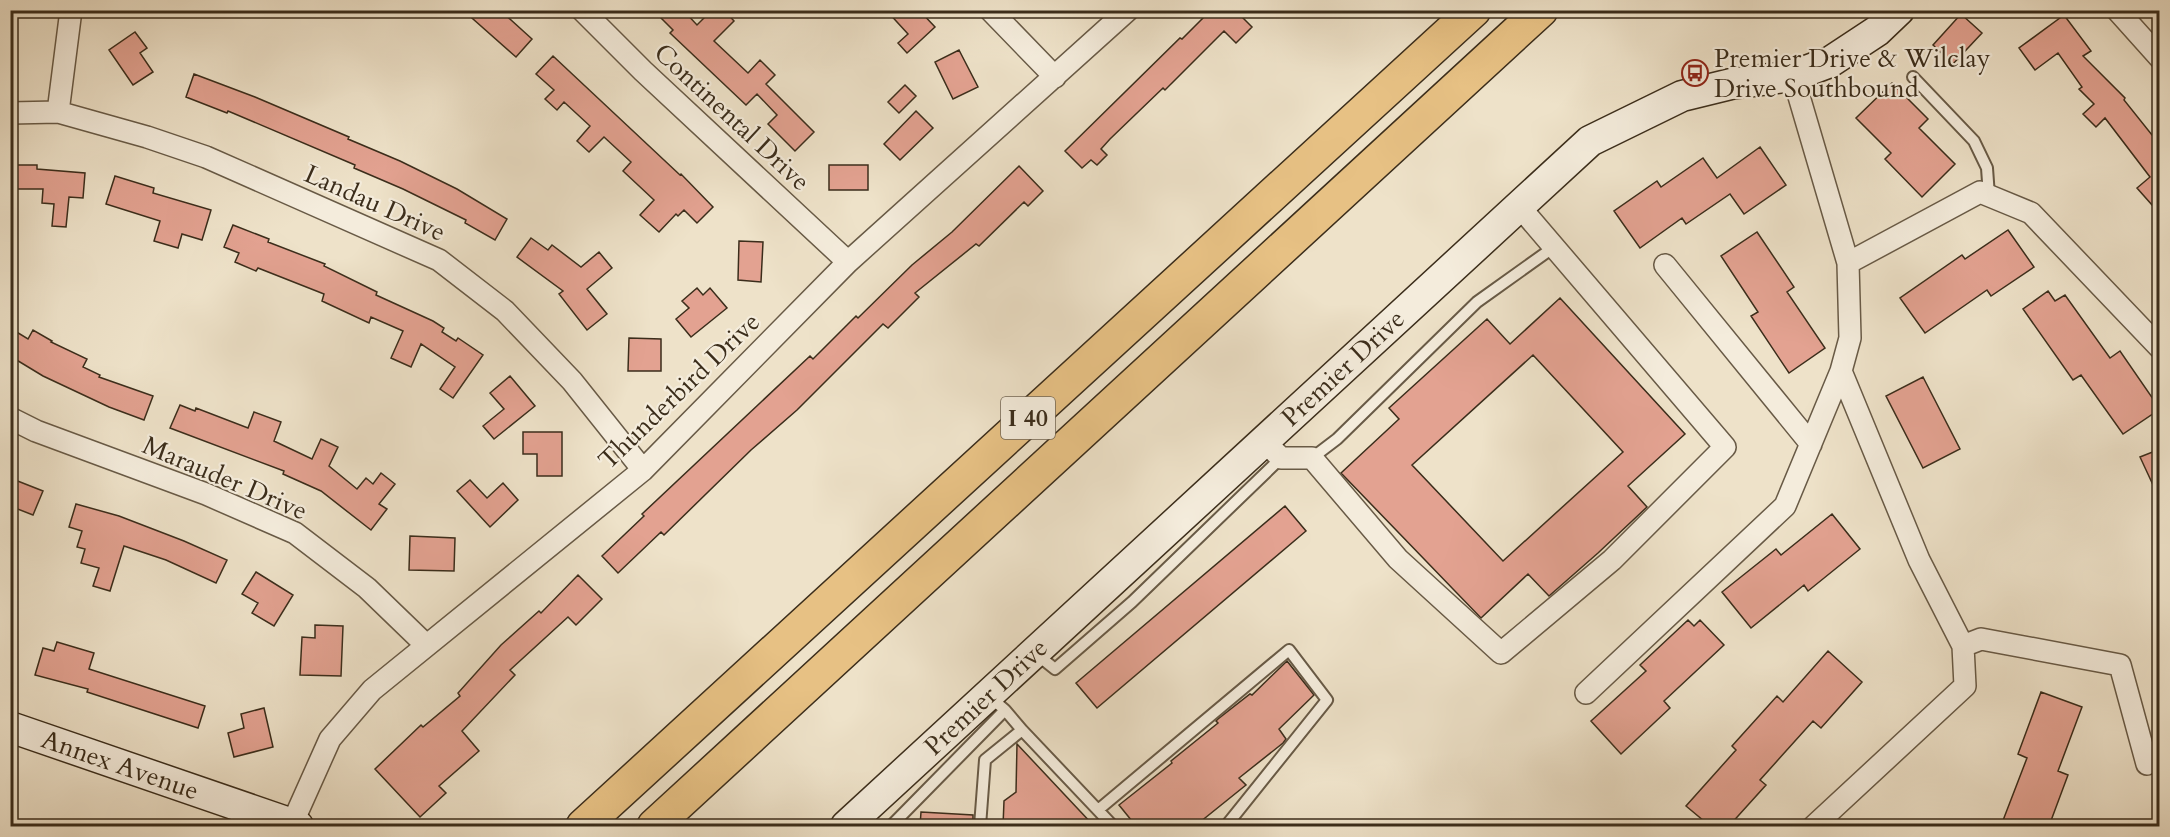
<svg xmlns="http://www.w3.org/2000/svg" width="2170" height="837" font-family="Cardo,serif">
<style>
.building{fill:#e3a291;stroke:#3b2d1b;stroke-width:1.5;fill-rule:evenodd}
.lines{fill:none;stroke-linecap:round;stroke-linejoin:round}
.lane-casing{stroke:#685a46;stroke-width:14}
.street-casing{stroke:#685a46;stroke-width:24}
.secondary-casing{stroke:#3b2d1b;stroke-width:33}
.highway-casing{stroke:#3b2d1b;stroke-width:36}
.lane{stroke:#f4ecdc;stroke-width:10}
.street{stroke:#f4ecdc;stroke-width:21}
.secondary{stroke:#f4ecdc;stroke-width:30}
.highway{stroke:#e7c184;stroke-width:33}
.labels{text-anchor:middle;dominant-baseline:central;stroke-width:4.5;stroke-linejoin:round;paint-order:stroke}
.shield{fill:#f4ecdc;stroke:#726655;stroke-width:1.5}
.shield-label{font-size:24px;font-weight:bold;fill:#3b2d1b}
.poi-label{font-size:26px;fill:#3b2d1b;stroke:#f4ecdc;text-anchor:start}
.street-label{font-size:26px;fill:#3b2d1b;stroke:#f4ecdc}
</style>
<rect width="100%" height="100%" fill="#eee2c9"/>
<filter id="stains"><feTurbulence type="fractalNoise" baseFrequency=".00333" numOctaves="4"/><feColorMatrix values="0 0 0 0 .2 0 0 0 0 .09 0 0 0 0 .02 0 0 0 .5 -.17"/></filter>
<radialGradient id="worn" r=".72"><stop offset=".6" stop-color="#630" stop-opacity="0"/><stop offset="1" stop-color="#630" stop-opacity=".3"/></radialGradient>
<path class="building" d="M653,10h30l14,15 15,-15h12l10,11 -20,20 34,32 12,-13 15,15 -9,9 48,48 -19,19 -27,-27 9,-9 -20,-21 -11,11 -76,-72 3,-3z
M886,10h33l16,17 -28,26 -9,-10 10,-9z
M1211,10h24l17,17 -16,16 -12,-12 -59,59 -2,-2 -53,51 -9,10 6,6 -10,10 -6,-5 -9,8 -17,-17 115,-113 2,1z
M464,11h37l31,28 -16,18z
M1961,14l21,19 -29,31 -20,-19z
M2064,15l27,36 -8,5 42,42 -1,2 36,45v69l-23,-26 13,-11 -45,-59 -9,9 -13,-13 11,-10 -15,-15 3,-2 -24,-34 -23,17 -16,-22z
M135,32l12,16 -7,5 13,19 -20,13 -24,-35z
M959,50l19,37 -25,12 -18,-37z
M553,56l127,119 1,-1 32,33 -16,16 -13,-13 -6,6 -2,-2 -17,18 -19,-17 14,-15 -31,-29 8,-9 -27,-25 -15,15 -12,-11 13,-15 -26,-24 -7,8 -12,-11 9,-9 -18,-16z
M194,74l61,23 94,40 -1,2 52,22 57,28 50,30 -12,21 -30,-17 1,-3 -63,-31 -49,-21 1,-3 -127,-54 -1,2 -41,-16z
M1892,83l36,36 -9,9 36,36 -33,33 -37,-38 6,-6 -35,-35z
M905,85l11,11 -17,17 -11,-11z
M916,111l17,17 -33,32 -16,-16z
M1760,147l26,38 -42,29 -14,-20 -44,30 -4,-6 -42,30 -26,-37 43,-30 4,6 42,-29 14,20z
M10,165h27v4l48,4 -2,25 -14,-1 -3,30 -14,-1 2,-22 -12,-1 1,-14h-33z
M829,165h39v25h-39z
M1019,166l24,25 -15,15 -4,-4 -45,44 -3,-2 -61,49 4,4 -31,31 -5,-4 -86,86 -46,40 -87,85 -3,-3 -43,41 -16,-17 42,-40 -2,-2 168,-158 3,3 43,-43 2,2 54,-53 40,-33z
M115,176l39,12 -1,5 58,17 -9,30 -20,-6 -4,14 -24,-7 6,-20 -54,-17z
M233,225l36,14 -1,3 57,22 -1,2 53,26 -1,3 57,26 11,7 -2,4 14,9 2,-3 25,17 -30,43 -13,-9 15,-22 -34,-23 -10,23 -20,-9 12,-27 -32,-14 -2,6 -47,-22 2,-7 -66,-26 -2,3 -21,-9 4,-9 -15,-6z
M2008,230l26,37 -43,29 -4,-6 -62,43 -25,-35 62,-43 3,4z
M1757,232l37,55 -7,5 38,56 -36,25 -38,-57 7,-4 -37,-56z
M531,238l17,12 4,-5 29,22 18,-15 13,16 -25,21 20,25 -20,16 -28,-36 4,-3 -46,-34z
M739,241l24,1 -2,40 -23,-2z
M697,288l6,7 7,-7 17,20 -36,29 -15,-18 13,-11 -7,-7z
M2048,291l7,10 10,-6 45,63 10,-7 40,58 -37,25 -42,-59 -8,5 -50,-71z
M1560,298l125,136 -57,52 19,21 -49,46 -49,43 -21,-22 -47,44 -140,-145 58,-54 -10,-11 98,-89 23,25zM1533,355l90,97 -120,109 -91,-96z
M10,328l18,11 5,-9 19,11 -1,1 36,17 -4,8 17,8 -1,2 54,19 -9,24 -35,-13 -66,-31 -33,-20z
M629,338l32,1v32h-33z
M510,376l25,30 -41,33 -11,-13 21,-17 -14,-16z
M1923,377l37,72 -37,19 -37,-72z
M180,405l15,6 1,-3 52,20 6,-16 27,10 -7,19 38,18 9,-20 17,8 -9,19 28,23 9,-11 7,6 8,-11 14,11 -16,20 8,5 -16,21 -50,-39 -38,-17 1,-3 -114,-43z
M523,432h39v44h-25v-22h-14z
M2160,449v51l-20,-43z
M10,478l33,13 -10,24 -23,-9z
M470,480l17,18 16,-15 15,17 -28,27 -33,-36z
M76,504l43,12 65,25 43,19 -11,23 -50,-23 -42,-14 -14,45 -17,-5 6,-18 -18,-5 4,-14 -8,-2 5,-16 -13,-4z
M1285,506l21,25 -209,177 -21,-25z
M1832,514l28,35 -52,42 -4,-6 -53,43 -29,-36 54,-43 5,6z
M410,536l45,2 -1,33 -45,-1z
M256,572l37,23 -19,31 -22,-13 6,-10 -16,-9z
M578,575l24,24 -26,26 -8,-8 -58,53 5,5 -53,56 17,20 -40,35 7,7 -26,24 -45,-48 46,-44 2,2 37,-31 -2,-3 43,-48 38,-34 2,2z
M1688,620l6,6 6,-6 24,25 -60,56 6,7 -49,46 -30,-33 55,-50 -6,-6z
M315,625l28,1 -2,50 -41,-1 2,-38 13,1z
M57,642l37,11 -5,16 116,37 -7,22 -111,-36 1,-3 -53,-14 8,-27 11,3z
M1828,651l34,31 -41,46 -8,-7 -53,59 6,5 -37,41h-19l-24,-20 50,-56 -4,-4 45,-50 6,6z
M1287,661l27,34 -35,34 7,10 -3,4 -44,35 7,7 -51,41h-59l-17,-21 53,-42 -1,-2 47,-38 -2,-2 2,-2 32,-25 2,1z
M2041,692l41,15 -24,64 10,4 -19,51h-38l-9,-3 25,-65 -9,-4z
M264,708l9,39 -39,10 -6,-24 16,-5 -3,-14z
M1017,744l77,82h-91l1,-25 12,-9z
M921,812l52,3v11h-53z"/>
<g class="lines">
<defs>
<path id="lane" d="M1913,77l61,64 13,27 2,28
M1312,458l25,-19 140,-137 77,-55
M1035,653l20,16 77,-67 149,-144
M1005,710l17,20
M1098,810l191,-160 38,50 -101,126
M891,826l114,-116 -15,-13
M980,826l5,-66 37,-30 91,96"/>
<path id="street" d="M582,10l61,61 205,191
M990,10l65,67
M2117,10l43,48
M1793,76l55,187 2,75 -9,33 78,189 44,86 2,40 -151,140
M58,112l13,-102
M10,113l48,-1 89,25 59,20 233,103 66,51 67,70 71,89
M1848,263l132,-71 51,21 129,135
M1665,265l146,179
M10,418l26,13 170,63 89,39 72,55 59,57
M1264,441l17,17h31l86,101 103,94 111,-93 113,-113 -206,-241
M1963,646l18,-7 139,26 27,99
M1586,693l199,-187 56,-135
M292,824l38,-85 42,-49 271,-220 205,-208 280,-252"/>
<path id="secondary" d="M10,727l288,99
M846,826l744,-685 92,-45 49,-12 62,-8 37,-14 47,-31 22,-21"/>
<path id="highway" d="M583,826l891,-816
M654,826l887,-816"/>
</defs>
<use href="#lane" class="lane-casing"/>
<use href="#street" class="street-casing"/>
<use href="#secondary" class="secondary-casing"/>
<use href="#highway" class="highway-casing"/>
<use href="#lane" class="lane"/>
<use href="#street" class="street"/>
<use href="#secondary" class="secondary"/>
<use href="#highway" class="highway"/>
</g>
<defs>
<symbol id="bus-ring" viewBox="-11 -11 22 22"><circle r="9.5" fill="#f4ecdc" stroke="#8f2418" stroke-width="1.5"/><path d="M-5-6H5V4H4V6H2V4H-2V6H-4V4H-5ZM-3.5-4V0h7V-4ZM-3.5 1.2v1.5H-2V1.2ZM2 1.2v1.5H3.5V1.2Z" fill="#8f2418"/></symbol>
</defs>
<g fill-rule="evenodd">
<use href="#bus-ring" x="1680" y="58" width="30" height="30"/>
</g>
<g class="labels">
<rect class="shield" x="1001" y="397" width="54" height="42" rx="4.5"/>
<g class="shield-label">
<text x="1028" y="418">I 40</text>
</g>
<g class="poi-label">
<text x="1714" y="58">Premier Drive &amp; Wilclay<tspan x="1714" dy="30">Drive Southbound</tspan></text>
</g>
<g class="street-label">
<text transform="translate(732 117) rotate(43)">Continental Drive</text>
<text transform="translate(375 203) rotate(24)">Landau Drive</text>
<text transform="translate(1343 368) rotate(-43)">Premier Drive</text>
<text transform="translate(679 391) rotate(-44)">Thunderbird Drive</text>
<text transform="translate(225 478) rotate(23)">Marauder Drive</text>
<text transform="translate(986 697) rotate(-43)">Premier Drive</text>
<text transform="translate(120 765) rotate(19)">Annex Avenue</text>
</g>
</g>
<rect width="2170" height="837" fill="none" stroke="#eee2c9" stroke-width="36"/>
<rect x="12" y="12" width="2146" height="813" fill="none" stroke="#3b2d1b" stroke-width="3"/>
<rect x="18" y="18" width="2134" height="801" fill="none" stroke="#3b2d1b" stroke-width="1.5"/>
<rect width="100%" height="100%" filter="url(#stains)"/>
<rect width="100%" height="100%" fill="url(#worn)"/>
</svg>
